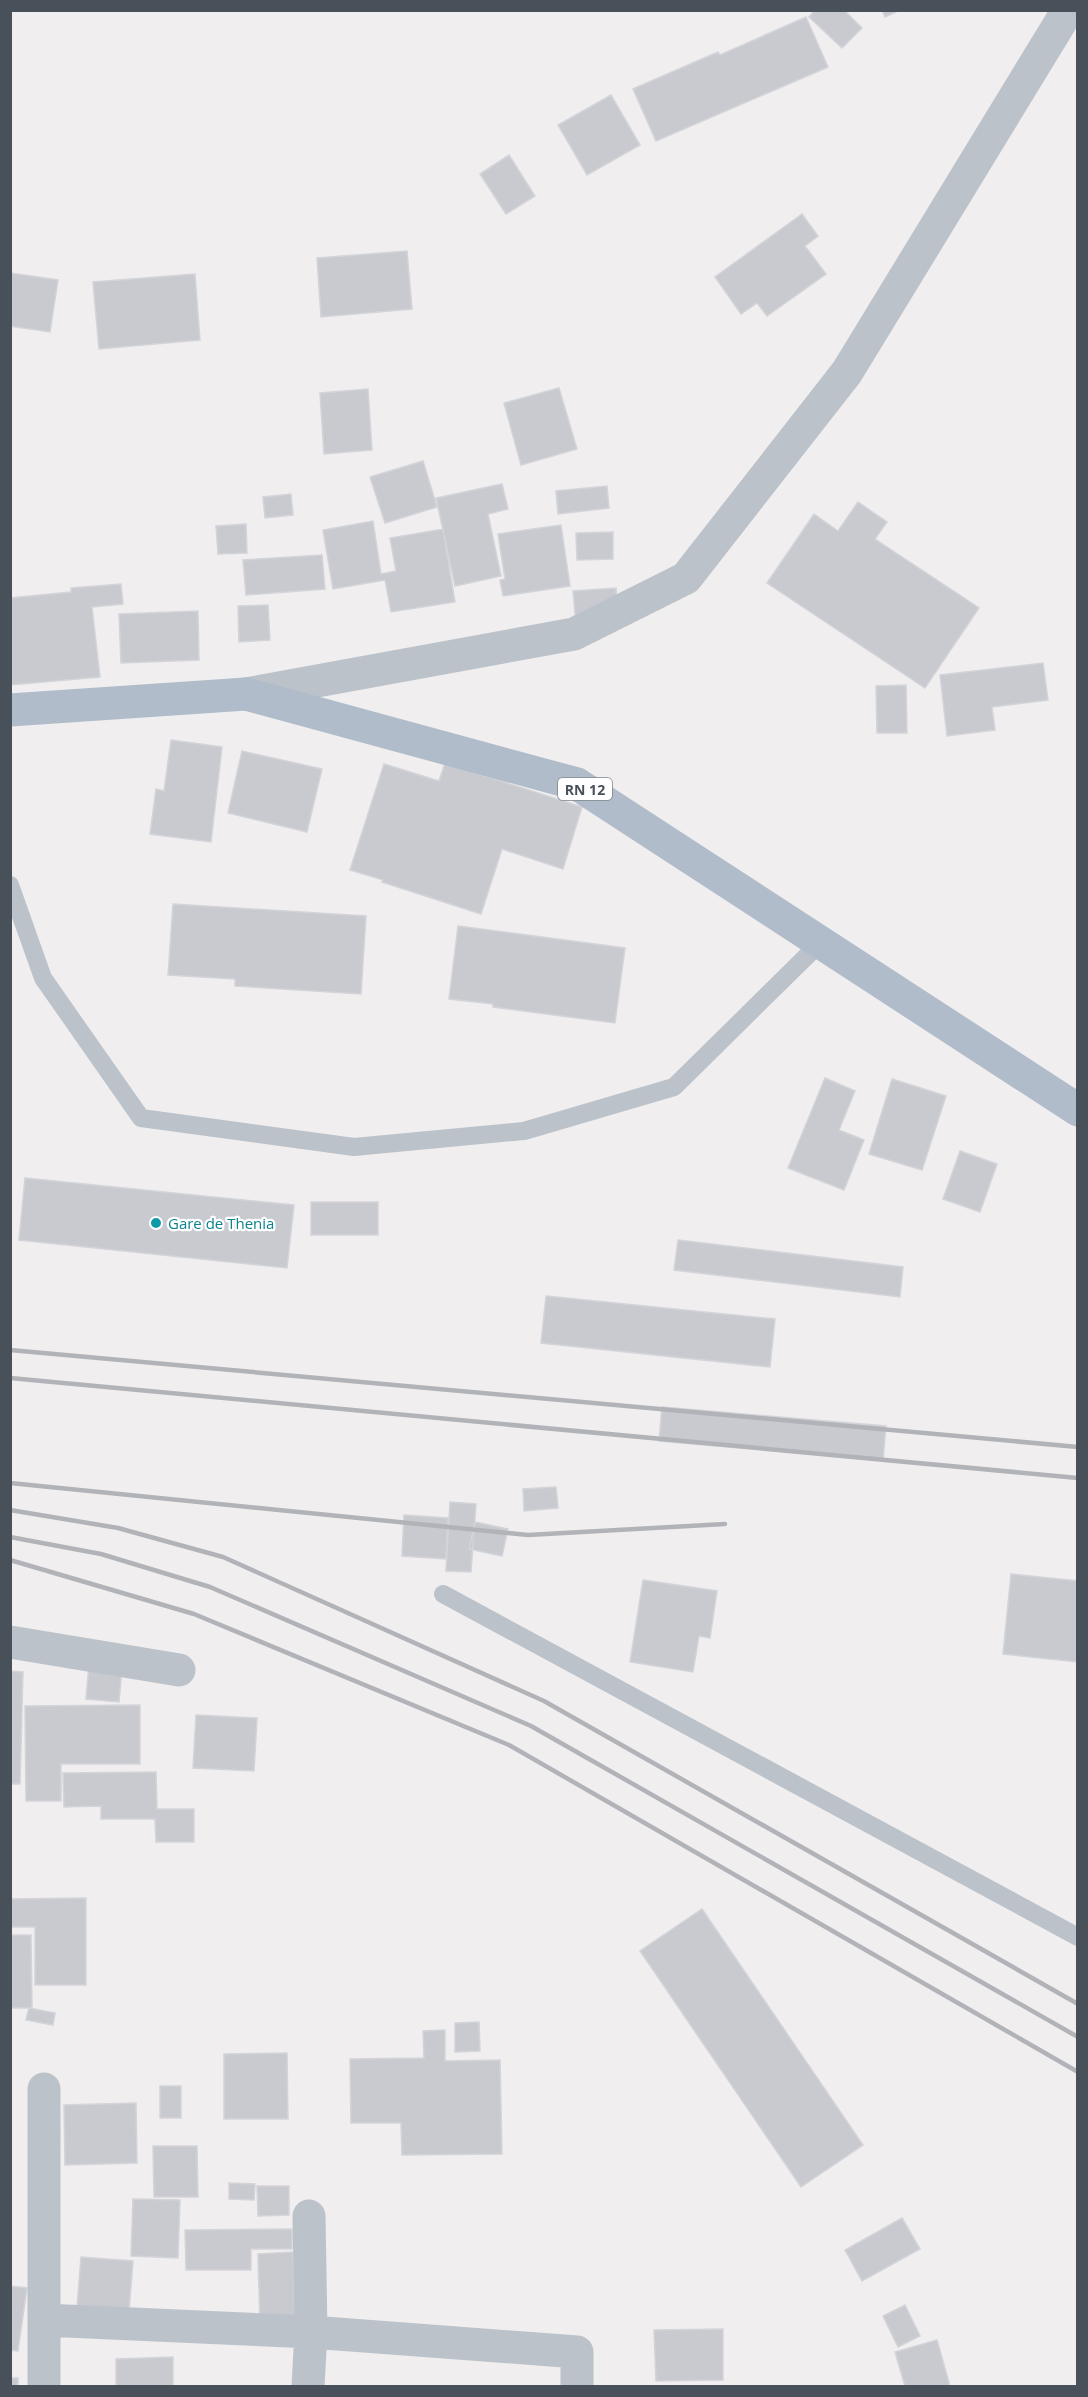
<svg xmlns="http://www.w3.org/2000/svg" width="1088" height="2397" font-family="'Open Sans',sans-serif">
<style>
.building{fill:#c9cad0;stroke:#d3d4d9;stroke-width:1.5}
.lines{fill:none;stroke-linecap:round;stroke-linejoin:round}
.lane{stroke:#bbc2ca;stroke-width:18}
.street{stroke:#bbc2ca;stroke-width:33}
.primary{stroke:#b0bcca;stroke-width:33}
.rail{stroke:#b1b3b8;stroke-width:4.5}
.culture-dot{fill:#0f9aa8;stroke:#fff;stroke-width:2}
.labels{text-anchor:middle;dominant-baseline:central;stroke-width:4.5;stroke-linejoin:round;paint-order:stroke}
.shield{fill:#fff;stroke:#7f858c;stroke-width:1.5}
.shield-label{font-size:14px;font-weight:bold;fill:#48515a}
.culture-label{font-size:15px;fill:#0d838f;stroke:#fff;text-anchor:start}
</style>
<rect width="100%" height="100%" fill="#f0eeee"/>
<path class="building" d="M815,10h29l18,18 -20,20 -33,-31z
M882,10h18l-15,7z
M806,17l22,50 -172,74 -23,-52 85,-37 2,3z
M611,95l29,50 -53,30 -29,-50z
M509,155l26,41 -29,18 -26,-40z
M802,214l16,22 -13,10 21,28 -59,42 -10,-13 -16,11 -26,-37z
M407,251l5,58 -91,8 -4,-59z
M10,273l48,7 -8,52 -40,-6z
M195,274l5,66 -101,9 -6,-67z
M559,388l18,61 -56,16 -17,-62z
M368,389l4,61 -48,4 -4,-61z
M423,461l14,46 -52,16 -15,-46z
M502,484l6,25 -20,5 13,62 -46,10 -19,-88z
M607,486l2,22 -51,6 -2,-23z
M291,494l2,21 -28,3 -2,-21z
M858,502l29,20 -12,17 104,69 -54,80 -158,-105 47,-69 24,17z
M373,521l8,53 15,-3 -6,-33 53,-9 12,73 -64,10 -6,-32 -52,9 -10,-59z
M246,524l1,29 -29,1 -2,-28z
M561,525l9,61 -67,10 -3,-16 5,-1 -7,-45z
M613,532v27l-36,1 -1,-27z
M322,555l3,34 -79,6 -3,-35z
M121,584l2,20 -31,3 8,70 -90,8v-87l61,-6v-4z
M616,588l2,34 -42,3 -3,-34z
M268,605l2,35 -31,2 -1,-36z
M198,611l1,49 -78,3 -2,-49z
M1043,663l5,37 -56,7 3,23 -48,6 -7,-61z
M906,685l1,48h-30l-1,-47z
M171,740l51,7 -11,95 -61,-8 6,-45 8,2z
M242,751l80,18 -15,63 -79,-19z
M445,763l137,44 -19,62 -61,-20 -21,65 -99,-32 1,-2 -33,-10 34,-106 55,17z
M173,904l193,12 -5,78 -126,-8v-7l-67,-4z
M458,926l167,22 -10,75 -122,-16v-3l-44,-5z
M825,1078l30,13 -16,39 25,10 -20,50 -56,-22z
M892,1079l54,17 -24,74 -53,-16z
M960,1151l37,13 -17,48 -37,-13z
M25,1178l269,27 -7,63 -268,-28z
M311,1202h67v33h-67z
M678,1240l225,27 -3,30 -226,-27z
M546,1296l229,23 -5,48 -229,-24z
M662,1407l224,19 -3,34 -224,-19z
M556,1487l2,21 -34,3 -1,-22z
M450,1502l26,2 -5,68 -25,-1z
M404,1515l44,3 -2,41 -44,-3z
M475,1522l33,7 -6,27 -33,-7z
M1011,1574l67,7v81l-75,-8z
M643,1580l74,11 -7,47 -11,-2 -6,36 -63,-10z
M89,1665l33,3 -3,34 -33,-3z
M10,1671l13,1 -3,112h-10z
M140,1705v59h-79v37h-35l-1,-95z
M196,1715l61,3 -3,53 -61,-3z
M156,1772l1,37h37v33h-38l-1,-23h-54v-13l-37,1 -1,-34z
M86,1898v87h-51v-58h-25v-28z
M702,1909l161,236 -62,42 -161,-236z
M10,1935h21l1,73h-22z
M29,2008l26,5 -2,12 -27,-5z
M479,2022l1,29 -25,1v-29z
M445,2030v31l55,-1 2,94 -100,1 -1,-32h-50l-1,-64 74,-1 -1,-27z
M287,2053l1,66h-64v-65z
M160,2086h21v32h-21z
M136,2103l1,60 -72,2 -1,-60z
M153,2146h44l1,51h-44z
M229,2183l26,1 -1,16 -25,-1z
M257,2186h32v29l-31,1z
M133,2199l47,1 -2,58 -47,-2z
M902,2218l18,31 -58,32 -17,-31z
M292,2229v20h-41v21h-65l-1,-40z
M293,2252l2,72 -35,1 -2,-71z
M81,2257l52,4 -4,50 -52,-4z
M10,2286l17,2 -9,63 -8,-1z
M905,2305l15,31 -22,11 -15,-31z
M723,2329v51l-67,1 -2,-51z
M937,2340l13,46h-45l-10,-34z
M173,2357v29h-57v-27z
M10,2378h8v8h-8z"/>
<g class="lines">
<path class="lane" d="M10,885l33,93 98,140 213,29 170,-16 150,-44 146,-144
M443,1594l635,343"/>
<path class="street" d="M246,694l328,-60 112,-56 161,-206 221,-362
M10,1642l169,28
M44,2320l267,12 266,20v34
M44,2386v-297
M308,2386l3,-54 -2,-116"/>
<path class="primary" d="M10,710l236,-16 331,90 501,326"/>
<path class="rail" d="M10,1350l1068,97
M10,1378l1068,100
M10,1483l518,52 197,-11
M10,1510l108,18 105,29 321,144 534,303
M10,1537l91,17 109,33 321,139 547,311
M10,1560l184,54 315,131 569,327"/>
</g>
<circle class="culture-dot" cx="156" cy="1223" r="6"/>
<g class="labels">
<rect class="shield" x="558" y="778" width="54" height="22" rx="4.5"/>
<g class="shield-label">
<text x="585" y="789">RN 12</text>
</g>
<g class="culture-label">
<text x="168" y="1223">Gare de Thenia</text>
</g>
</g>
<rect width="1088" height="2397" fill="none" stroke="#48515a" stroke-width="24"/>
</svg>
